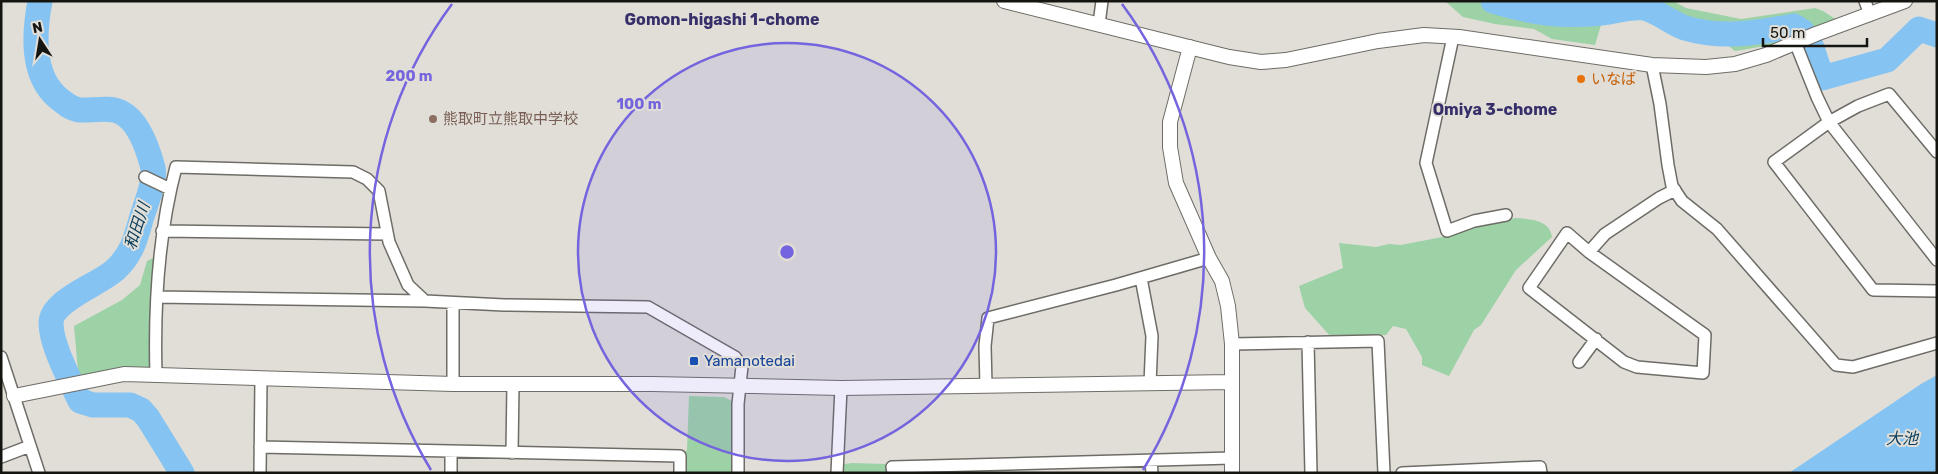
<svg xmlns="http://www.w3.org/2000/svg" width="1938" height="474" font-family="Rubik,'Noto Sans JP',sans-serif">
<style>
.green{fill:#9cd2a6}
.water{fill:#85c4f2}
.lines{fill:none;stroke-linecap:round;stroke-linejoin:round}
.river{stroke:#85c4f2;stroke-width:25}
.minor-casing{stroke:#6e6c66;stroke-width:14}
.tertiary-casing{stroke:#6e6c66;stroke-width:16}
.minor{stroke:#fff;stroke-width:11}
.tertiary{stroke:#fff;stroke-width:14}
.ring{fill:none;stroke:#7464de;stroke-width:2.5}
.food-dot{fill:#e8710a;stroke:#e1ded8;stroke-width:2}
.education-dot{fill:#8d6e63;stroke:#e1ded8;stroke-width:2}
.transit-dot{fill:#1a4fb4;stroke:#e1ded8;stroke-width:2}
.labels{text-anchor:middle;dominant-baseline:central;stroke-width:4;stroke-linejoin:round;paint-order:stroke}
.food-label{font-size:15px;fill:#c56008;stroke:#e1ded8;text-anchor:start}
.education-label{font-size:15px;fill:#785e54;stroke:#e1ded8;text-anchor:start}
.transit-label{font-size:15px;fill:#164399;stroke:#e1ded8;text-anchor:start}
.neighbourhood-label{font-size:16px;font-weight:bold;fill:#362f6a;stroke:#e1ded8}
.water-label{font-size:16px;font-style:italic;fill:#083b59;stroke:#e1ded8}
.centre{fill:#7464de;stroke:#e1ded8;stroke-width:2.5}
.ring-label{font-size:15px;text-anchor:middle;font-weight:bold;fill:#7464de;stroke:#e1ded8;stroke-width:4;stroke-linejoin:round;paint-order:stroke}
</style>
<rect width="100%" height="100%" fill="#e1ded8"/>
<path class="green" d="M1445,1h39l46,14 30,4 20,-18h93l13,7 55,11 74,-11 8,3 14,9 -66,27c-10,-2 -25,3 -36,4l-9,-7 -27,-3 -61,-28c-13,12 -24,4 -37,12l-6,20 -43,-6 -18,-10 -39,-5 -32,-7z
M1515,218c13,1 35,1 37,19l-36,33 -35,55 -7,5 -25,46 -27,-11v-8l-16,-28 -13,-3 -7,9 -55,2 -26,-29 -6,-22 44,-18 -4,-25 37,4 13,-3 12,1 41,-8 29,-10z
M159,255l-3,120 -75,6 -3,-10 -4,-45 48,-26 18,-15 7,-24z
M689,396l35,1 14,7v69h-58v-17l7,-6z
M852,463l34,1 6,3 1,6h-56v-8z"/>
<path class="water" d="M1937,375v98h-148l132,-89z"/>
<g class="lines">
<path class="river" d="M40,1c-6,32 -9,73 17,96 7,6 14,12 23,13 12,1 30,-4 42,3 17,9 26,36 31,55 3,11 -7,36 -11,48 -6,21 -9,37 -26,53 -15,15 -65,31 -65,54 0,22 19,57 29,78l13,4h37l11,5 7,8 34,55
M1493,1c40,12 67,16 109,12 14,-1 28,-7 42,-5 14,3 27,15 41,20 37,11 72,5 109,-2l8,5
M1811,45l11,33 65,-18 32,-31 18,6"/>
<defs>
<path id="minor" d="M1865,1l5,14
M1099,24l3,-23
M1453,37l-27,126 21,68 27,-10 32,-6
M1795,42l22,55 12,25 -55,40 99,128 64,1
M1652,65l8,39 8,61 4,21 10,15 35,28 119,136 17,2 84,-24
M1937,152l-48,-58 -31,12 -29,16 108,138
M145,177l25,12
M162,231l225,3
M1567,233l22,19 116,83 -2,38 -66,-6 -13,-5 -95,-74z
M1589,252l16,-18 54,-36 16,-8
M1141,278l11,58 -2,48
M157,297l268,4
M453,303v81
M1308,342l3,131
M1232,344l146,-3 6,132
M1,357l38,116
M1579,362l17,-23
M156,375c-2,-70 2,-140 20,-208l177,5 14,7 12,12 10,51 19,43 17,16 79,4 144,2 87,50 7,9 -4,38v69
M986,386l-1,-40 3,-28 128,-33 93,-27
M260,447l420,9v17
M512,453l1,-69
M1,457l29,-11
M1151,460l1,13
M260,473l1,-95
M451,473v-21
M837,473l4,-85
M893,473l-1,-6 340,-9
M1402,473l138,-6 1,6"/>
<path id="tertiary" d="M1004,1l225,56 32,5 25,-2 92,-19 46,-6 35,2 193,28 54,2 29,-3 31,-9 50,-21 89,-33
M1190,47l-20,75v25l6,36 33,75 13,23 6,25 4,38v129
M14,396l110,-22 329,10h199l189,4 390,-6"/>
</defs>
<use href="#minor" class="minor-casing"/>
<use href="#tertiary" class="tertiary-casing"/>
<use href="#minor" class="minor"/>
<use href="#tertiary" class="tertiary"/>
</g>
<circle cx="787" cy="252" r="209" fill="#7464de" fill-opacity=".12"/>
<g class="ring">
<circle cx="787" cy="252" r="209"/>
<path d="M431 470A417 417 0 0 1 452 4M1122 4A417 417 0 0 1 1143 470"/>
</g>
<circle class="food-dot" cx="1581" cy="79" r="5"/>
<circle class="education-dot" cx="433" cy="119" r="5"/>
<rect class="transit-dot" x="689" y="356" width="10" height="10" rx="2.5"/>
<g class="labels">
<g class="food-label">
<text x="1591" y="79">いなば</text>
</g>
<g class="education-label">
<text x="443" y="119">熊取町立熊取中学校</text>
</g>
<g class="transit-label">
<text x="704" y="361">Yamanotedai</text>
</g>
<g class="neighbourhood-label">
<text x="722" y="19">Gomon-higashi 1-chome</text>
<text x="1495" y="109">Omiya 3-chome</text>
</g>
<g class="water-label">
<text transform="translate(137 226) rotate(-72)">和田川</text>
<text x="1902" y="438">大池</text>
</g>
</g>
<circle cx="787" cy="252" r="8" class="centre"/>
<g class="ring-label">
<text x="409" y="81">200 m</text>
<text x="639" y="109">100 m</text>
</g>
<rect width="1938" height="474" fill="none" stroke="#141411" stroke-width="5"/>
<g transform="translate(40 40) rotate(348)" stroke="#e1ded8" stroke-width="4" paint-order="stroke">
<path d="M0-4L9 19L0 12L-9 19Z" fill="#141411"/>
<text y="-8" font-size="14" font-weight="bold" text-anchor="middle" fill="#141411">N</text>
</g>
<path d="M1763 38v8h104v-8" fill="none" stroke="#141411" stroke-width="2.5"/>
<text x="1770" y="38" font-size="15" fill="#141411" stroke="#e1ded8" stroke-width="4" paint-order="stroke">50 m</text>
</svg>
